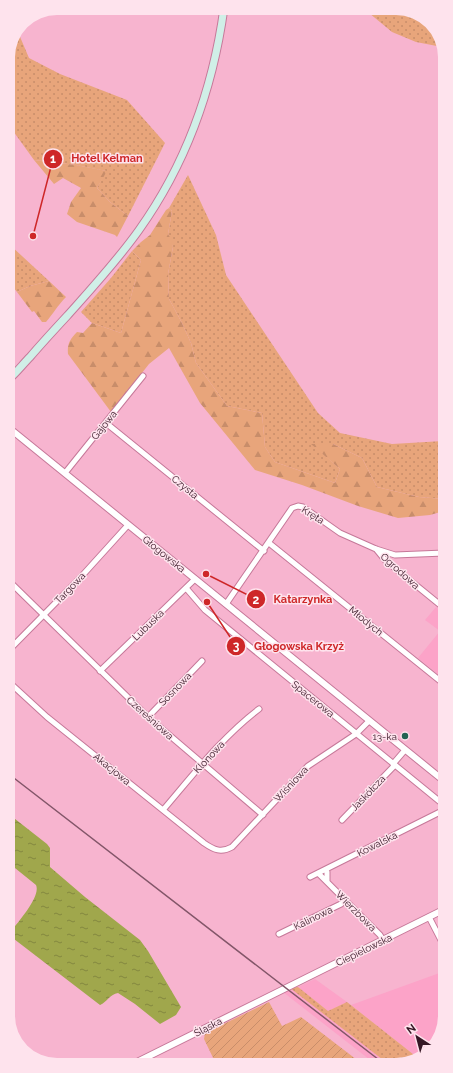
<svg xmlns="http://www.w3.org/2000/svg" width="453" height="1073" font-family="Raleway,sans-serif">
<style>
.built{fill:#fca3c8}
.grass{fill:url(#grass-dots)}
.forest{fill:url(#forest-firs)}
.garden{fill:url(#garden-furrows)}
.water{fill:url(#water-ripples)}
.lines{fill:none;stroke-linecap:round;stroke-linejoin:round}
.minor-casing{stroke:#c67899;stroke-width:7}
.tertiary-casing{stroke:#c67899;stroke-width:8}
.secondary-casing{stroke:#c67899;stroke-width:9}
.minor{stroke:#fff;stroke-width:5}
.tertiary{stroke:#fff;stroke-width:6}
.secondary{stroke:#d0efe7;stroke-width:7}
.rail{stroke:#835669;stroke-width:1.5}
.poi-dot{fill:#226453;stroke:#fee3ed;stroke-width:1.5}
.labels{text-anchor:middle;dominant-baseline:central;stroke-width:3;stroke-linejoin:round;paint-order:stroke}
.street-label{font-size:10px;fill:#361725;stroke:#fee3ed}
.poi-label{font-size:10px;fill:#361725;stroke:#fee3ed;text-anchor:end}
.leader{fill:none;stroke:#ce2728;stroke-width:1.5}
.callout-dot{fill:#ce2728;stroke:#fee3ed;stroke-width:1.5}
.mark-label{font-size:12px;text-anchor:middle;font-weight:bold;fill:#fff}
.callout-label{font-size:11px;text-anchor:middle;font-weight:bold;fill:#ce2728;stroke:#fee3ed;stroke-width:3;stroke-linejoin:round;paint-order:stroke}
</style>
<defs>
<pattern id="grass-dots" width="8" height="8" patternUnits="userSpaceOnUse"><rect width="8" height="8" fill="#e8a57b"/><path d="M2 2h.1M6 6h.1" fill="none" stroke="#c88d6a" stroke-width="1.8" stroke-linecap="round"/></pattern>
<pattern id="forest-firs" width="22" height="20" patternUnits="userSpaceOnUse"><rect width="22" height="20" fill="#e8a57b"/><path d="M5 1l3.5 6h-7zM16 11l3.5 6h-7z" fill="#c88d6a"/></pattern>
<pattern id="garden-furrows" width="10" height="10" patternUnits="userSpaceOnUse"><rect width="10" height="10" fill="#e8a57b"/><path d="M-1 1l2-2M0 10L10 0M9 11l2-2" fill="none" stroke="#c88d6a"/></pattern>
<pattern id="water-ripples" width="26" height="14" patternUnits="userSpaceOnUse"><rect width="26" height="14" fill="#a0a74c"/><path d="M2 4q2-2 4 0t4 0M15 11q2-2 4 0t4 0" fill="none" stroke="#83873f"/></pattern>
</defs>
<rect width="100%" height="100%" fill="#f7b4cf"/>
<path class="built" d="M436,607l8,7v65l-26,-21 22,-27 -15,-11z
M445,971v45l-10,30 -17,12 -67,-53z
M315,979l32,23 -19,9 -30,-24z
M290,988l97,75h-13l-91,-71z"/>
<path class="grass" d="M363,8h36l27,10 16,24v5l-26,-5 -24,-10z
M18,32l11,26 31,16 67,26 38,43 -37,73 -18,-14 -13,-14 9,-17 -30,-6 -42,-5 -26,-36v-70z
M188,175l28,60 10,40 92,138 22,20 52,11 51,-3 1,58 -25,-2 -42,-10 -15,-29 -29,-14h-21l28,25 -5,14 -60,-21 -10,-15 -3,-34 -35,-7 -31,-43 -5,-20 -10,-22 -12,-22 -1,-25 5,-27 -5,-13 4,-23 -3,-3z
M9,244l40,37 -19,5 -13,6 -8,-10z
M132,251l9,9 -20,73 -29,-10 -11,-11 30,-34z
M298,987l30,24 19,-9 71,56 -7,4 -24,1 -97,-75z"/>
<path class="forest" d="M34,160l42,5 31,6 -10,17 13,14 18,14 -11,21 -2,-2 -38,-13 -10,-8 4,-12 10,-14 -18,-10 -9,6z
M169,208l3,3 -4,23 4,7 1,6 -5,27 1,25 12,22 10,22 5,20 31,43 35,7 3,34 10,15 60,21 5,-14 -29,-25h22l29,14 15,29 42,10 25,2v12l-14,4 -32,3 -40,-12 -56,-21 -47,-15 -55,-67 -31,-55 -20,16 -38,48 -43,-58c-1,-10 2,-15 9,-22l6,1 9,-10 29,10 20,-73 -9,-9 9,-9 9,-7 16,-25z
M49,281l17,16c-8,8 -13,17 -20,25h-4l-8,-11 -2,1 -15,-20 13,-6z"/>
<path class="garden" d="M269,1002l13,24 19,-9 60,46 -145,1 -12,-25 1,-6z"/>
<path class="water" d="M10,815l37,29 3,4v19l35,30 55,43 8,11 33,56 -5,8 -16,9 -25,-20 -17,-11c-8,1 -11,9 -18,12l-86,-66 -3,-4 1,-5c7,-9 29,-34 24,-45l-26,-21z"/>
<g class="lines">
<defs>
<path id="minor" d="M106,423l158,128
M65,473l78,-97
M269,543l175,141
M376,549l9,11 59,48
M9,581l139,136 115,98
M186,588l19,22 239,195
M226,604l66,-96 6,-2 5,1 37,26 36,16 19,6 49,-2
M10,649l70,-71 48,-53
M100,671l95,-92
M10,683l37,34 157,126c10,7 17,10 28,4l76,-81 48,-32 13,-13
M148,717l54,-56
M393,764l12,-14
M163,810c30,-35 59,-73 96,-101
M342,820l53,-55
M318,873l9,9v-10l-1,-3
M310,877l134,-67
M327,882l53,53 3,5
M429,917l16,31
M279,934l62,-30 4,-4"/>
<path id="tertiary" d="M9,430l5,2 430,349
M133,1064l312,-155"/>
<path id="secondary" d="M9,379c8,-7 14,-15 21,-22 12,-14 24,-27 37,-41 25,-28 50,-55 72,-86 47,-66 74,-142 85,-222"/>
</defs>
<use href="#minor" class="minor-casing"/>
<use href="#tertiary" class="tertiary-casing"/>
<use href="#secondary" class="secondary-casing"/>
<use href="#minor" class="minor"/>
<use href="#tertiary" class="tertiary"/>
<use href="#secondary" class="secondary"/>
<path class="rail" d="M10,775l373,288"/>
</g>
<circle class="poi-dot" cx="405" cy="736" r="4"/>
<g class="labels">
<g class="street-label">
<text transform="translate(104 425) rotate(-51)">Gajowa</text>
<text transform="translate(185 487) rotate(39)">Czysta</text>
<text transform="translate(313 515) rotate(32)">Kręta</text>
<text transform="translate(164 554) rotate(39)">Głogowska</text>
<text transform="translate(400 571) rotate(42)">Ogrodowa</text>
<text transform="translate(70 588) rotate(-46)">Targowa</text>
<text transform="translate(366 621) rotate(39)">Młodych</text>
<text transform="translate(148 625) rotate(-44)">Lubuska</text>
<text transform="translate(175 689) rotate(-46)">Sosnowa</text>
<text transform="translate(313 699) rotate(39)">Spacerowa</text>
<text transform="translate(150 718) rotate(42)">Czereśniowa</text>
<text transform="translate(209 757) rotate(-47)">Klonowa</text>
<text transform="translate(112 769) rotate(39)">Akacjowa</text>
<text transform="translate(291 784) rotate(-47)">Wiśniowa</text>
<text transform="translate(368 793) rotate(-46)">Jaskółcza</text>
<text transform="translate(377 844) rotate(-27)">Kowalska</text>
<text transform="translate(356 911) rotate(45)">Wierzbowa</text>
<text transform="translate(313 918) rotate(-26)">Kalinowa</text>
<text transform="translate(364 950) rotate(-26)">Ciepielowska</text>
<text transform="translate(208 1027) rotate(-27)">Śląska</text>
</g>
<g class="poi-label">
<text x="397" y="736">13-ka</text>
</g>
</g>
<path d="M0 0H453V1073H0ZM57 15H396A42 42 0 0 1 438 57V1016A42 42 0 0 1 396 1058H57A42 42 0 0 1 15 1016V57A42 42 0 0 1 57 15Z" fill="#fee3ed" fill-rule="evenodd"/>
<path class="leader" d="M33 236L53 159M206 574L256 599M207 602L236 646"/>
<g class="callout-dot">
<circle cx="33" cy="236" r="4"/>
<circle cx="206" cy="574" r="4"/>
<circle cx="207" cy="602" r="4"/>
<circle cx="53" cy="159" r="10"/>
<circle cx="256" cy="599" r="10"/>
<circle cx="236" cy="646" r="10"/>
</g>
<g class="mark-label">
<text x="53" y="163">1</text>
<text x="256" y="604">2</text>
<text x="236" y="650">3</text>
</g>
<g class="callout-label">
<text x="107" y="162">Hotel Kelman</text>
<text x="303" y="603">Katarzynka</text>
<text x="299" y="650">Głogowska Krzyż</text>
</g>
<g transform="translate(417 1037) rotate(324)" stroke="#fee3ed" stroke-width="3" paint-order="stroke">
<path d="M0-3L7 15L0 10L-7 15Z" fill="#361725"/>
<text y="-6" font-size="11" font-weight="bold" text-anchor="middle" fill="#361725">N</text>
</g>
</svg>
